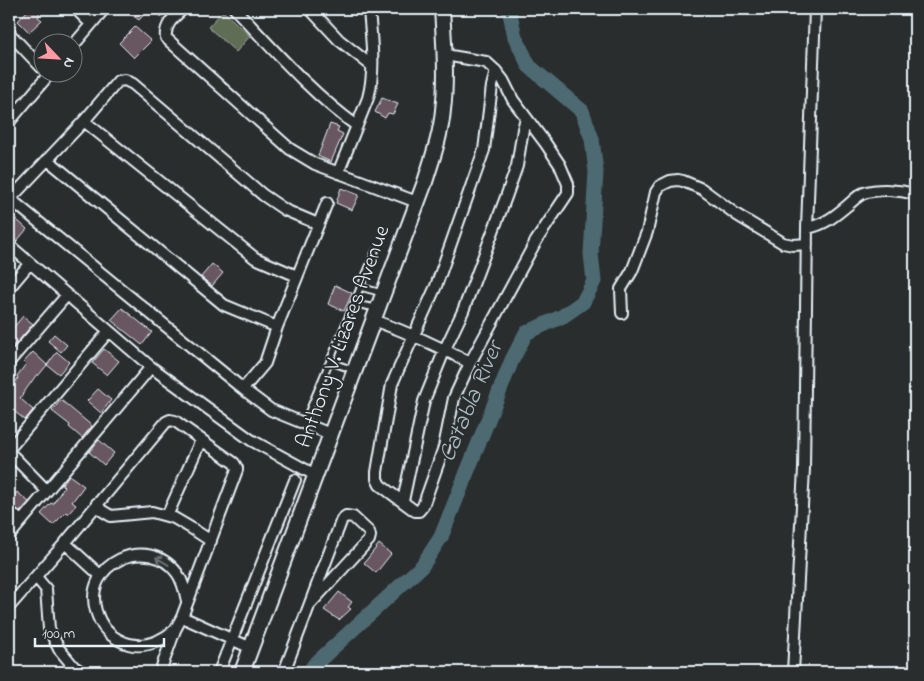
<svg xmlns="http://www.w3.org/2000/svg" width="924" height="681" font-family="'Indie Flower',sans-serif">
<style>
.green{fill:#5f6d55;stroke:#a4afa6}
.lines{fill:none;stroke-linecap:round;stroke-linejoin:round}
.river{stroke:#4d6a72;stroke-width:15}
.building{fill:#685760;stroke:#e8f1f8}
.service-casing{stroke:#e8f1f8;stroke-width:9}
.minor-casing{stroke:#e8f1f8;stroke-width:14}
.secondary-casing{stroke:#e8f1f8;stroke-width:18}
.service{stroke:#2a2d2e;stroke-width:5}
.minor{stroke:#2a2d2e;stroke-width:10}
.secondary{stroke:#2a2d2e;stroke-width:14}
.oneway{stroke:#6c7275}
.labels{text-anchor:middle;dominant-baseline:central;stroke-width:4;stroke-linejoin:round;paint-order:stroke}
.street-label{font-size:22px;fill:#e8f1f8;stroke:#2a2d2e}
.water-label{font-size:24px;font-style:italic;fill:#aabbc2;stroke:#2a2d2e}
</style>
<rect width="100%" height="100%" fill="#2a2d2e"/>
<filter id="ink" filterUnits="userSpaceOnUse"><feTurbulence type="fractalNoise" baseFrequency=".02" numOctaves="2"/><feDisplacementMap in="SourceGraphic" scale="10" xChannelSelector="R" yChannelSelector="G"/><feConvolveMatrix kernelMatrix="1 2 1 2 8 2 1 2 1" color-interpolation-filters="sRGB"/></filter>
<g filter="url(#ink)">
<path class="green" d="M223,11l27,25 -14,16 -28,-25z"/>
<g class="lines">
<path class="river" d="M309,672l5,-7 108,-99 19,-29 71,-177 14,-27 37,-17 20,-14 11,-21 -3,-27 5,-82 -4,-33 -10,-28 -53,-45 -14,-29 -6,-28"/>
</g>
<path class="building" d="M29,9h6l5,5 -2,3 4,3 -13,12 -11,-11z
M124,9h25l-10,11z
M151,9h18l-9,9z
M135,27l16,14 -17,17 -15,-15z
M382,98l16,6 -5,10 -5,-1 -3,5 -10,-6z
M330,124l9,3 -2,4 6,3 -12,28 -13,-6z
M341,188l18,7 -7,15 -16,-7z
M9,213l18,16 -11,13 -7,-6z
M212,264l11,9 -11,13 -11,-9z
M335,285l17,8 -8,18 -16,-7z
M122,308l30,24 -10,13 -31,-25z
M23,316l10,8 -19,22 -5,-5v-8z
M54,334l13,11 -6,7 -13,-11z
M104,349l15,12 -12,14 -15,-12z
M33,352l14,13 -9,11 -1,-2 -17,24 13,12 -8,10 -16,-13v-14l9,-15 -1,-2 9,-12 -2,-2z
M57,352l12,10 -10,12 -12,-9z
M98,389l13,11 -10,13 -14,-12z
M61,400l31,26 -10,12 -13,-11 1,-2 -18,-14z
M99,440l15,13 -10,12 -15,-13z
M69,475l15,11 -12,16 4,3 -8,9 -2,-2 -13,13 -12,-11 10,-11 2,1 11,-17 -2,-2z
M17,492l12,10 -9,10 -7,-6 -4,-2v-2z
M379,544l12,10 -15,19 -12,-10z
M339,592l13,10 -4,5 3,2 -12,11 -15,-10z"/>
<g class="lines">
<defs>
<path id="service" d="M360,287l22,6
M354,304l23,4
M330,362l24,8
M304,423l71,-171"/>
<path id="minor" d="M76,9l15,15
M183,9c-9,8 -19,16 -17,29l124,111 25,15 102,38
M235,9c39,41 76,84 122,117
M310,9l29,31 33,26
M9,33l33,35
M72,47l32,-38
M445,55l41,7 10,9 7,9 10,20 33,44 14,21 8,19v9l-32,48 -66,122 -16,35 -10,49 -21,59 -4,5h-4l-35,-26 -3,-6v-7l15,-88 44,-98 48,-136 8,-64 4,-15
M84,121l171,137 42,18
M9,122l42,-50
M48,160l176,145 53,22
M338,173l30,-75c8,-29 3,-60 1,-89
M318,224l-33,-14 -22,-15 -130,-111 -8,-4 -7,1 -34,40 -71,75 1,6 229,187 28,21 59,24
M807,228c17,-3 28,-12 41,-23 5,-4 10,-10 16,-12 15,-5 36,-3 51,1
M9,245l142,122 100,73 64,35
M9,288l21,-25
M622,313l-1,-24 11,-18 15,-39 9,-40 4,-6 10,-5 8,-1 5,1 19,8 35,26 46,28 10,2 14,-1
M373,320c34,12 64,25 97,43
M9,362l58,-67
M243,389l22,-26 12,-36 50,-124
M9,449l100,-118
M9,452l38,39
M403,501l21,-100 21,-52 18,-38 43,-114 11,-31 6,-37 3,-11
M97,503l4,7 10,6 41,-4 22,6 17,10 20,13
M9,511l12,10
M167,516l34,-76
M9,536l142,-169
M65,543l36,33
M36,577l10,12 3,40 10,20 15,18 8,5
M9,607l56,-64 101,-121 4,-2 5,1 59,42 3,5v2l-55,147 -7,13 -15,42
M182,617l69,31
M175,630c-16,13 -36,21 -56,10 -12,-6 -19,-16 -23,-29 -14,-47 51,-78 81,-38 6,8 8,18 10,28
M219,672l76,-192
M284,672l58,-153 4,-3 7,1 16,15 1,4 -1,4 -58,63
M793,672l11,-203 3,-241 8,-219"/>
<path id="secondary" d="M242,672l183,-490c7,-23 16,-47 18,-72 4,-32 1,-68 -1,-101"/>
</defs>
<use href="#service" class="service-casing"/>
<use href="#minor" class="minor-casing"/>
<use href="#secondary" class="secondary-casing"/>
<use href="#service" class="service"/>
<use href="#minor" class="minor"/>
<use href="#secondary" class="secondary"/>
</g>
<defs><path id="oneway-shaft" d="M-6 0H5M1.5-3L5.5 0L1.5 3" fill="none" stroke-width="1.6" stroke-linecap="round" stroke-linejoin="round" transform="scale(1.25)"/></defs>
<use class="oneway" href="#oneway-shaft" transform="translate(162 561) rotate(-149)"/>
</g>
<g class="labels">
<g class="street-label">
<text transform="translate(344 337) rotate(-70)">Anthony V. Lizares Avenue</text>
</g>
<g class="water-label">
<text transform="translate(472 402) rotate(-67)">Catabla River</text>
</g>
</g>
<rect width="924" height="681" fill="none" stroke="#2a2d2e" stroke-width="30"/>
<rect x="15" y="15" width="894" height="651" fill="none" stroke="#e8f1f8" stroke-width="2" filter="url(#ink)"/>
<g transform="translate(58 58) rotate(115)"><circle r="24" fill="#2a2d2e" stroke="#767b7f"/>
<path d="M0-4L9 19L0 12L-9 19Z" fill="#ff9aa2"/>
<text y="-8" font-size="14" font-weight="bold" text-anchor="middle" fill="#e8f1f8">N</text>
</g>
<path d="M35 638v8h129v-8" fill="none" stroke="#e8f1f8" stroke-width="2.5"/>
<text x="42" y="638" font-size="15" fill="#e8f1f8" stroke="#2a2d2e" stroke-width="4" paint-order="stroke">100 m</text>
</svg>
